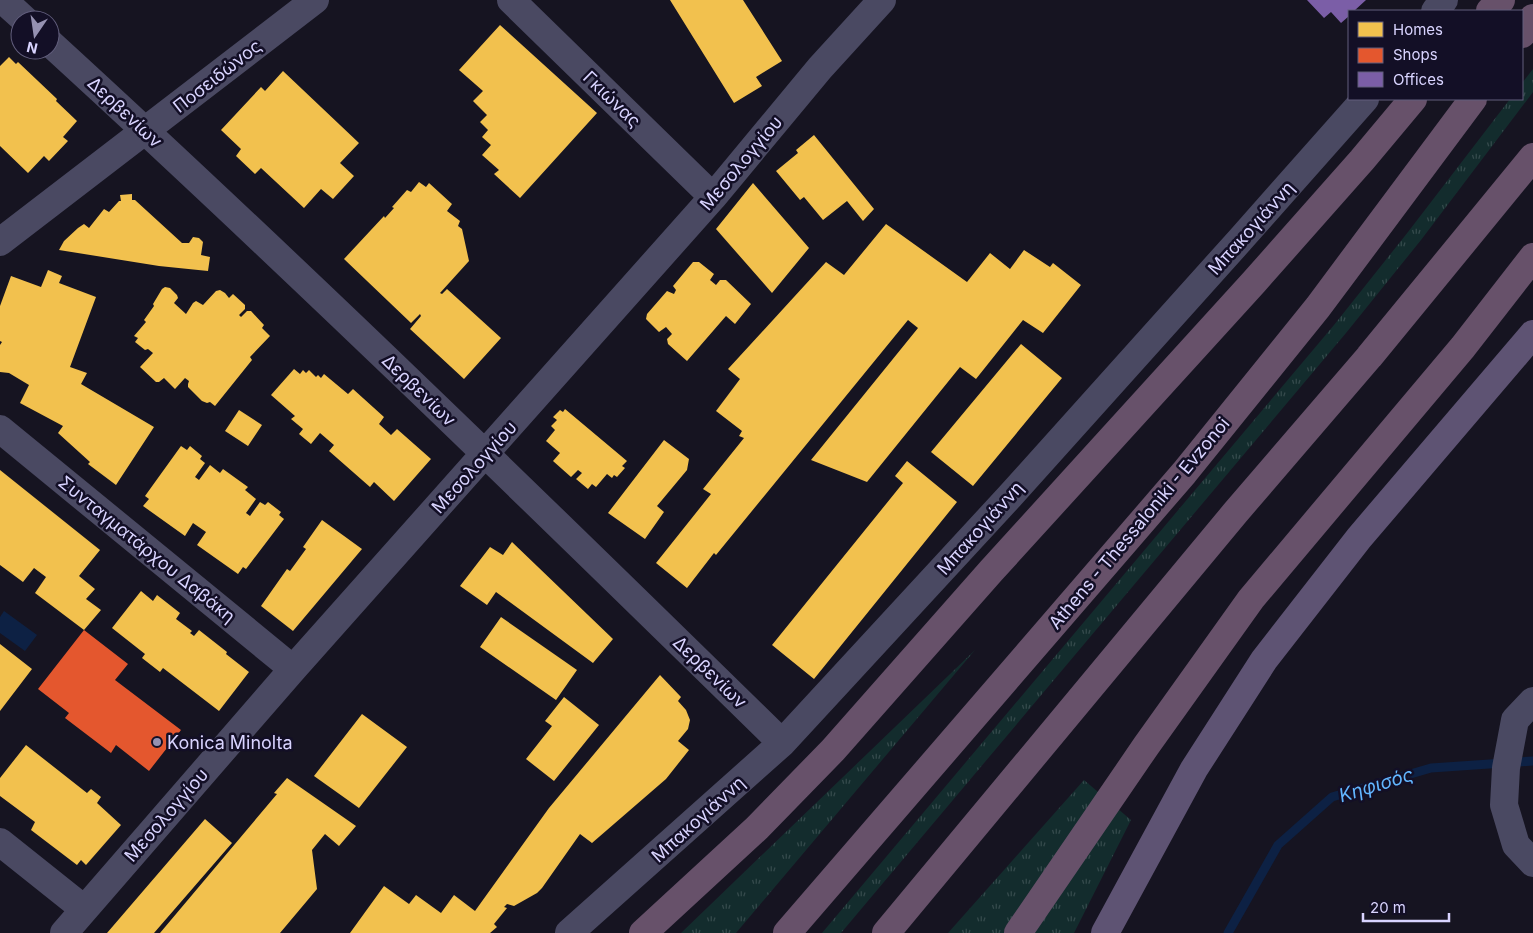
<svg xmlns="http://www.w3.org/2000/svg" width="1533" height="933" font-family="Inter,sans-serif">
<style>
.grass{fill:url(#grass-tufts)}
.water{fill:#0d2144}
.homes{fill:#f2c14e}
.shops{fill:#e4572e}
.offices{fill:#7b5ea7}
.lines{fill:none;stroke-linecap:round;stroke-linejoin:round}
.stream{stroke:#0d2144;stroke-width:9}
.minor{stroke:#4a4962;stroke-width:28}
.major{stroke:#5e5373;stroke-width:28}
.highway{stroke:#67516a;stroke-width:28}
.poi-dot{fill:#9591b1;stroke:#130f26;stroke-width:2}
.labels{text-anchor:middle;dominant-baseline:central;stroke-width:5;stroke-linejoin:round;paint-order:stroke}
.street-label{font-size:18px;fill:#d9d4ff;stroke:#130f26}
.poi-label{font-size:18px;fill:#d9d4ff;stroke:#130f26;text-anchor:start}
.water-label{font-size:19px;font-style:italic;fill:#62b6ff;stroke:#130f26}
</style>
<defs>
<pattern id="grass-tufts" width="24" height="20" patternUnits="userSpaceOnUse" patternTransform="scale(1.25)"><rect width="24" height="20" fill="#132c2d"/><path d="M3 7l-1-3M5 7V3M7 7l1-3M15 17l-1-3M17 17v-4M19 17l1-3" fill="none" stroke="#354a4c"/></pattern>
</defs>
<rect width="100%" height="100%" fill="#161421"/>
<path class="grass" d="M1533,69v23l-112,148 -75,93 -505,600h-19l512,-608 74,-93 102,-133h12v-16z
M975,650l-239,283h-55z
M1084,780l47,40 -57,113h-126z"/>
<path class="water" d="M4,611l33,24 -12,16 -25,-18v-16z"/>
<path class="homes" d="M670,0h73l39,61 -26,16 6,9 -28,17z
M500,25l97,88 -77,85 -26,-24 5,-4 -17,-15 9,-10 -9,-8 6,-7 -8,-8 7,-7 -14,-14 10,-10 -24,-21z
M9,57l7,7 2,-2 39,37 -1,2 21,20 -14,16 5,4 -19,20 -5,-5 -16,17 -28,-27v-80z
M283,71l76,72 -19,20 14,13 -21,23 -12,-10 -17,19 -43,-40 -6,6 -19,-18 5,-7 -20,-19 40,-43 4,4z
M814,135l60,74 -11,12 -16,-20 -24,19 -19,-23 -4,3 -24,-29 22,-18 -2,-3z
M419,182l7,5 3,-4 23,21 -5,7 13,10 -2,5 4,3 7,32 -29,32 2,1 5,-5 54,49 -37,41 -54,-50 11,-13 -1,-2 -9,9 -67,-64 40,-43 1,2 9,-10 -2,-1 15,-17 4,2z
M753,183l56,65 -37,45 -56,-64z
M132,194v6h3l47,43h7l4,-6 6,1 4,4 -2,13 9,2 -2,14 -49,-5 -100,-16 5,-9 14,-13 6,-4 5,4 15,-19 5,3 10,-11h2l-1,-6z
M886,224l81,58 23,-29 20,16 14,-19 26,17 3,-4 28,22 -38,48 -20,-13 -47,59 -16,-12 -93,115 -56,-22 107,-132 -10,-8 -192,235 -2,-2 -27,35 -31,-25 55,-69 -8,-5 41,-51 -5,-2 3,-5 -26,-20 24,-32 -12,-10 98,-107 18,13z
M693,262h6l15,12 -4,6 6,5 4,-5h6l25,24 -16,20 -9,-8 -39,45 -19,-17 -1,-5 5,-5 -6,-7 -7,5 -13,-13 1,-5 20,-23 7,3 2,-4 -3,-4z
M48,270l14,6 -3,7 37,14 -26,70 17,6 -6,11 73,43 -38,58 -28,-21 2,-2 -32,-29 5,-7 -43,-23 9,-18 -20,-12 -9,-1v-27l2,-3 -2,-1v-35l11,-30 30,11z
M165,287l5,1 7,7 1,3 -4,5 12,11 7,-11 3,-2 7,4 13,-14 4,-1 5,3 4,5 4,-4 12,11v4l-6,6 2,2 6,-6h4l13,14 -2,3 8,8 -20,21 2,3 -37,46 -5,-4 -3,1 -5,-2 -14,-14v-3l1,-3 -4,-3 -10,11 -11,-11 -5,4h-3l-16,-15 13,-14 -5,-4 -3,1 -10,-8 3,-4 -4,-2 12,-14 -2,-2 10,-14 -1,-2 9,-15z
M1021,344l41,34 -89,108 -42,-34z
M294,369l6,5 3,-4 3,3 3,-3 7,7 2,-2 3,3 3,-4 24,20 5,-5 31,28 -5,7 12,11 6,-6 34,30 -37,42 -20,-19 -4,5 -41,-36 5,-6 -14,-12 -9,11 -12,-10 4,-5 -12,-10 4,-3 -24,-21z
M565,409l62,52 -5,5 3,2 -8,9 -3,-2 -2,3 -5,-4 -11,13 -4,-3 -4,5 -12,-10 6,-6 -4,-3 -7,7 -18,-16 7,-8 -14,-12 9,-11 -4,-4 6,-6 -4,-3 7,-7 3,2z
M239,410l23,15 -14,21 -23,-15z
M664,440l25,19 -2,11 -30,36 7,6 -19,27 -37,-26z
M181,446l6,4 3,-4 12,10 -2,3 5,4 -10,14 4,3 11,-15 10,8 3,-4 25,18 -3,3 11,9 -10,14 4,3 10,-14 5,3 3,-3 13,10 -2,3 5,4 -38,50 -3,-2 -5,7 -41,-29 9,-13 -13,-9 -8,13 -42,-30 6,-7 -4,-3z
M907,461l50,41 -143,177 -42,-34 131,-162 -8,-7z
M0,470l100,80 -21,26 16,13 -9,10 15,11 -17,20 -49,-37 11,-16 -12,-9 -11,14 -23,-17z
M322,520l40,29 -69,82 -32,-25 26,-37 3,2 16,-22 -3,-2z
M512,542l101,97 -20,24 -97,-71 -9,13 -27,-19 30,-39 13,8z
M141,591l12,10 4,-6 23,18 -4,6 16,12 -2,2 4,3 5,-6 28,22 -1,2 23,18 -30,39 -56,-43 -3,4 -18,-14 3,-4 -33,-26z
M501,617l76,53 -21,30 -76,-53z
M0,644l32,25 -32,42z
M660,675l21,22 -3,4 8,9 4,10 -2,9 -10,12 11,9 -23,29 -74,64 -12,-9 -38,54 -5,5 -23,13 -7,-2 -3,3 3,1 -13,16 3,3 -7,6h-140l34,-47 25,18 7,-9 25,18 13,-18 21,16 74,-103z
M564,697l35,28 -45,56 -28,-22 26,-33 -7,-5z
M362,714l45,33 -48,61 -45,-32z
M26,745l61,48 4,-4 10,8 -4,6 24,22 -35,40 -5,-5 -4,5 -46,-35 4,-8 -35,-26v-18z
M287,778l69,48 -17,20 -14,-12 -13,16 5,39 -37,44h-120l117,-139 -3,-1z
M205,819l27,24 -78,90h-47z"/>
<path class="shops" d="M84,630l44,34 -13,16 66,50 -32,41 -33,-26 -5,8 -46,-35 4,-5 -31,-24z"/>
<path class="offices" d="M1307,0h59l-12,11h-5v5l-8,7 -10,-11 -7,6z"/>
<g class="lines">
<path class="stream" d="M1228,933l50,-88 54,-48 99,-29 102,-7"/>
<path class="minor" d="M3,0l22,20
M511,0l202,197
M1435,11l9,-11
M50,43c249,228 491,464 732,700
M0,242l315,-242
M0,429l293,240
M1533,701l-18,19 -9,48 -2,37 12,40 17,18
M0,842l84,67
M64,933l229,-264 420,-472 107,-129 62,-68
M569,933l213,-190 228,-247 230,-256 125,-141"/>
<path class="major" d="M1105,933l89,-164 70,-109 95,-122 174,-204"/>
<path class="highway" d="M1490,11l11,-11
M1522,34l11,-16
M643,933l114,-105 76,-78 158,-179 263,-289 108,-122 51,-61
M787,933l397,-460 134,-166 155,-208
M886,933l349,-420 134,-156 164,-200
M1018,933l128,-187 105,-147 212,-252 70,-90"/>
</g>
<circle class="poi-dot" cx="157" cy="742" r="5"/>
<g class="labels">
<g class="street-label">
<text transform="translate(217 76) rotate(-38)">Ποσειδώνος</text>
<text transform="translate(612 99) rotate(44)">Γκιώνας</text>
<text transform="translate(125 112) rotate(43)">Δερβενίων</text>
<text transform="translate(741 163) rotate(-50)">Μεσολογγίου</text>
<text transform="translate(1251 228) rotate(-48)">Μπακογιάννη</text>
<text transform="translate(419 390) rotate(44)">Δερβενίων</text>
<text transform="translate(474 467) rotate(-48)">Μεσολογγίου</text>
<text transform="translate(1139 523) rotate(-50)">Athens - Thessaloniki - Evzonoi</text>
<text transform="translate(980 528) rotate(-48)">Μπακογιάννη</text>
<text transform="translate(147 549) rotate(39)">Συνταγματάρχου Δαβάκη</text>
<text transform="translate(710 672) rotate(44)">Δερβενίων</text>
<text transform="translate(166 815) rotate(-49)">Μεσολογγίου</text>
<text transform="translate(698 819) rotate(-42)">Μπακογιάννη</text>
</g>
<g class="poi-label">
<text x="167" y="742">Konica Minolta</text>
</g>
<g class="water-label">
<text transform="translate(1376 785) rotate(-17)">Κηφισός</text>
</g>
</g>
<rect x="1348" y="10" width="175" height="90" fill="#130f26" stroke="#625e7d"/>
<rect x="1358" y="22" width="25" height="15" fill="#f2c14e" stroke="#625e7d"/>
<text x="1393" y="35" font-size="15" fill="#d9d4ff">Homes</text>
<rect x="1358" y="48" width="25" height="15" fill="#e4572e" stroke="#625e7d"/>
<text x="1393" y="60" font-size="15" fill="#d9d4ff">Shops</text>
<rect x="1358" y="72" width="25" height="15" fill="#7b5ea7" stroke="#625e7d"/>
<text x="1393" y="85" font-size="15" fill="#d9d4ff">Offices</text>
<g transform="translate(35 35) rotate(193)"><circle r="24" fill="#130f26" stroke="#625e7d"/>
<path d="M0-4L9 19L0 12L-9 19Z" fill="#9591b1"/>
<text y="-8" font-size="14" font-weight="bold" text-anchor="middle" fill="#d9d4ff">N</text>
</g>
<path d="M1363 913v8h86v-8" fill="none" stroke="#d9d4ff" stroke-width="2.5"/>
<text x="1370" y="913" font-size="15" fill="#d9d4ff" stroke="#130f26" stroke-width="4" paint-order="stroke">20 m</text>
</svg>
